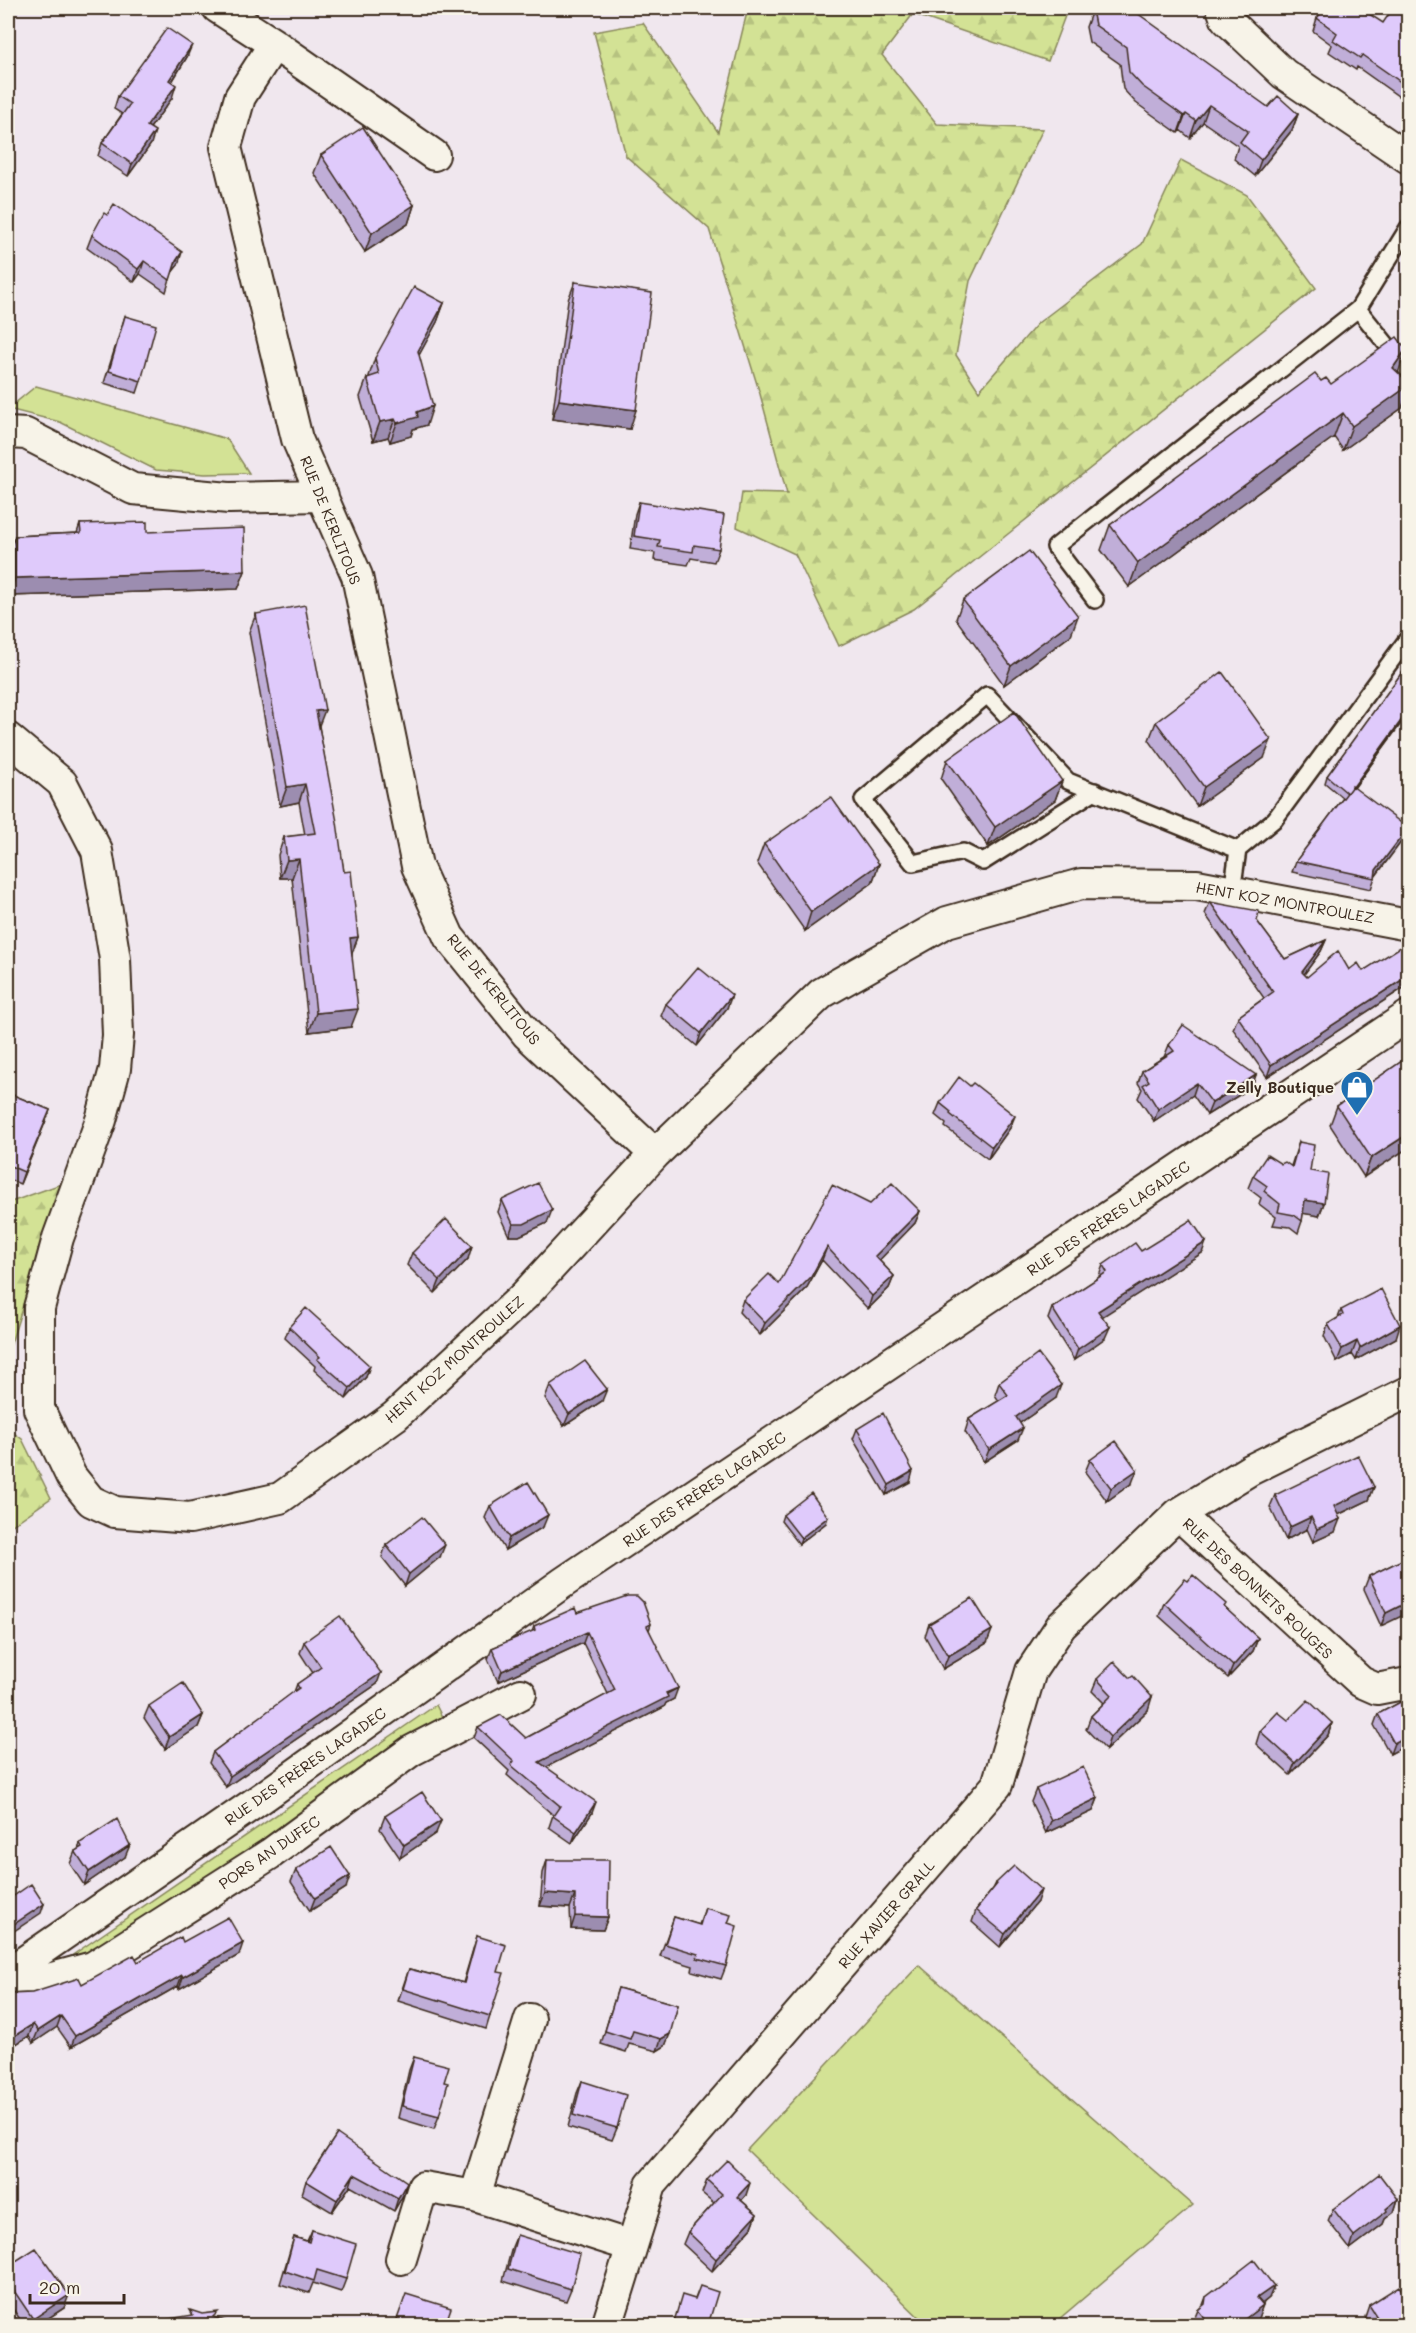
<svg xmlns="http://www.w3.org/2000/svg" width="1416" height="2333" font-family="Mali,sans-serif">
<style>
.green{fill:#d3e295;stroke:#87865a;stroke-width:1.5}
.forest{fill:url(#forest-firs);stroke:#87865a;stroke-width:1.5}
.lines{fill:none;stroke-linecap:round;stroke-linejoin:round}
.lane-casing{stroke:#3b2a1e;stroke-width:20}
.street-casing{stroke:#3b2a1e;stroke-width:34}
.lane{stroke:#f7f3e8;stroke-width:15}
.street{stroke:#f7f3e8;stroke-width:30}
.wall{fill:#c0aed8;stroke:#3b2a1e;stroke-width:1.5}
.shaded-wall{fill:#9c8db0;stroke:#3b2a1e;stroke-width:1.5}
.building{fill:#dfcafb;stroke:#3b2a1e;stroke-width:1.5}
.labels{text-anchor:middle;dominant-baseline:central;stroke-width:4.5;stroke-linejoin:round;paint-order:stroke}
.street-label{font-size:15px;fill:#3b2a1e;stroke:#f7f3e8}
.poi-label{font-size:15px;font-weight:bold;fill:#3b2a1e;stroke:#f7f3e8;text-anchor:end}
</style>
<defs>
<pattern id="forest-firs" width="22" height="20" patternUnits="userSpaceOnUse" patternTransform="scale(1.5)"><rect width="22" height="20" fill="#d3e295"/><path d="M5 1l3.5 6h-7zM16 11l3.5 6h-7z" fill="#b6c280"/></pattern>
</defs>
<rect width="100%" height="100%" fill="#f0e7ee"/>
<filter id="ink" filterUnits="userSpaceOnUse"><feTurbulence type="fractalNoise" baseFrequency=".0167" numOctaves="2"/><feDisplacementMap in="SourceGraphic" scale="12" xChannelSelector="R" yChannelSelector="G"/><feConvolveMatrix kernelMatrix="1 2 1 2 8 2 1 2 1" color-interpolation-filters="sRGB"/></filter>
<g filter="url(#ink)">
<path class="green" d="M36,386l191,53 22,34 -44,1 -49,-4 -96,-48 -52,-13z
M436,1705l8,16 -359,238 -24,4z
M919,1965l274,240 -141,120h-125l-180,-175z"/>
<path class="forest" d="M748,8h320l-20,53 -135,-47 -31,41 55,69 106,5 -73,152 -14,74 23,36 59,-68 104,-79 39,-84 66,35 69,93 -402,321 -75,37 -44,-92 -58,-27 5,-34 45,1 -27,-100 -51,-165 -83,-73 -32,-124 49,-9 75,109z
M61,1184l-53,169v-150z
M8,1429l14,10 29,59 -43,30z"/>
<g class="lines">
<defs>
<path id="lane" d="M1358,309l50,62
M1095,600l-40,-53 303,-238 50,-81
M1095,791l-112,71 -20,-10 -50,11 -50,-63 124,-105 81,86 170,69 37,-31 133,-181
M1232,892l6,-42"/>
<path id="street" d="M218,8l56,36
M1222,8l4,11 58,55 124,84
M434,155l-160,-111 -34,53 -14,50 71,292 60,137 60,290 32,71 78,97 128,120
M8,433l18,1 107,55 96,9 94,-2
M8,738l54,45 35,68 18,108 3,76 -3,34 -14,51 -43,118 -19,70v101l32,67 20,25 24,11 75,6 90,-20 115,-82 129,-120 131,-142 167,-161 125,-71 134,-38 116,1 211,40
M1408,1392l-158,78 -72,44 183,168 16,7 31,-6
M8,1973l258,-178 298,-213 844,-566
M8,1990l85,-23 177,-113 141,-103 110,-57
M475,2196l156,50
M401,2259l22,-72 52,9 55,-177
M607,2326l44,-141 346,-400 34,-114 30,-45 117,-112"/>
</defs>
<use href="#lane" class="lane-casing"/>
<use href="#street" class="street-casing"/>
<use href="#lane" class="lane"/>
<use href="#street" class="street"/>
</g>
<path class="wall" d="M1408,8v95l-51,-36 -1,3 -27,-18 3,-7 -19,-14 4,-13 66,5z
M1092,10l176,97 30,7 -6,16 -37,46 -21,-17 4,-13 -35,-24 -13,16 -10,-8 -2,3 -42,-30 -13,-14 -3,-25 -31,-22 -3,-15z
M187,57l-15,25v16l-22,30 1,16 -23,32 -30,-20 4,-13 20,-29 -8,-5 4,-13z
M321,155l93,50 -6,19 -43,28 -51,-79z
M92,235l86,30 -6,7 -6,20 -26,-18 -6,8 -47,-34z
M575,282l55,147 -78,-10 16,-119z
M444,303l-7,19 -18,33 8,70 -14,4 -2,7 -21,6 -2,-5 -15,4 -13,-44 7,-19h2v-2l6,-18z
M125,316l16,65 -4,12 -33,-10z
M1398,372l10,10v9l-6,17 -59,42 -9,-13 -205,150 -28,-37 9,-25 211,-144 10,3z
M639,502l80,47 -5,13 -23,-4 -3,7 -34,-5 1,-7 -25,-4 5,-35z
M80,524l67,8 98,39 -7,18 -229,7 -1,-42 7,-18 62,-3z
M963,600l108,35 -67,50 -48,-66z
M256,614l63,112 25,146 14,65 -6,16 -1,74 -42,5 -17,-154h-12l-2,-23 6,-18 21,-2 -6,-33 -19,4 -31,-174z
M1408,664v50l-54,74 50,50 -29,39 -4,12 -79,-17 4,-11 47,-63 -18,-15 2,-7z
M1156,722l108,36 -67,48 -48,-66z
M947,760l115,21 -7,19 -67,46 -47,-67z
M764,844l115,20 -7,19 -67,48 -48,-68z
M1210,902l47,19 28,38 41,-19 -5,11 -17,23 3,3 42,-7 14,1 45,-16v30l-141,92 -34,-48 5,-12 26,-19 -59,-84z
M666,1004l61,4 -30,38 -36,-30z
M1169,1045l83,42 -45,28 -14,-20 -39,26 -16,-23 4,-9 -4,-6 4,-12 22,-14z
M1408,1057l-44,120 -34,-52 7,-19z
M8,1093l42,17 -30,74 -12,-5z
M940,1103l70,25 -22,31 -43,-32 1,-3 -11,-9z
M1299,1142l11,29 14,32 -5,13 -16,-3 -1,8 -4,12 -8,-6 -17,-2 3,-8 -17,-13 2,-6 -13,-10 5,-12 28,-12 10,2z
M502,1200l45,23 -28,13h-10l-11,-24z
M870,1204l50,7 -5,12 -36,37 15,16 -5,12 -21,21 -46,-49 -16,29 -46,46 -21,-23 4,-12 36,-16z
M1141,1251l61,2 -100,63 3,22 -31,22 -26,-41 4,-11 48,-31 -1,-1 4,-11z
M412,1253l56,6 -33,34 -28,-28z
M1341,1310l55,28 -40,22 -4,-6 -15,8 -13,-26 4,-12 10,-6z
M289,1327l77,50 -20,22 -32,-29 1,-4 -30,-28z
M999,1383l57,15 -36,25 -2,17 -34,22 -19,-30 4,-13 30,-18 -4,-6z
M550,1385l52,16 -38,25 -19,-28z
M857,1429l53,53 -24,13 -33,-56z
M1090,1460l42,23 -25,18 -22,-29z
M1374,1487l-5,13 -31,15 -3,17 -22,10 -6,-13 -21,11 -16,-33 5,-12z
M490,1506l53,21 -38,23 -20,-32z
M783,1515l43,8 -27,21 -18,-23z
M386,1545l54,12 -35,29 -23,-29z
M1408,1557l-27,69 -17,-37 5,-13z
M1188,1581l37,27 33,30 -5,13 -25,27 -69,-62 5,-13z
M577,1613l74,11 -2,6 25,69 -8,4 -2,4 -118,60 46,46 -20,30 -23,-16 4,-12 -46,-40 2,-4 -35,-33 4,-11 48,11 82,-44 -25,-51 -85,39 -10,-23 4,-11 40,-16 2,-6z
M929,1624l58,19 -44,26 -18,-33z
M304,1642l73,42 -151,103 -17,-24 4,-11 81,-60 3,-8 16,-11 -13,-20z
M1130,1678l18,32 -42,40 -20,-21 5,-13 13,-13 -12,-12 5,-12z
M1408,1698v71l-7,-21 -11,6 -16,-29 4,-11z
M149,1706l54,9 -5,12 -33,22 -21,-31z
M1288,1720l44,3 -4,12 -38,40 -34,-31 4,-13z
M1036,1789l62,9 -5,13 -47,22 -15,-31z
M385,1816l51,17 -36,25 -20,-29z
M80,1843l45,14 -41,28 -14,-21 5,-13 3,-1z
M547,1860l61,57 -5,13 -32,-1 -1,-21 -30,-2 3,-33z
M296,1870l50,18 -36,23 -19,-29z
M996,1883l41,19 -37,45 -28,-25 4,-12 17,-21z
M705,1908l23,15 -2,43 -5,13 -29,-8 1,-5 -33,-10 14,-39 25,8z
M477,1936l21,36 -8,44 -4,13 -88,-28 11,-32 54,14z
M183,1942l56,13 -60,34 -1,-3 -107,61 -14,-20 -24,16 -4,-7 -21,13v-55l24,-1 50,-9 56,-22z
M618,1988l60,17 -13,41 -8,5 -28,-7 -3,8 -25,-8z
M414,2057l30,25 -5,34 -5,13 -36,-11 11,-48z
M582,2081l35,47 -5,12 -44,-13 9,-34z
M337,2134l66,61 -9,16 -44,-25 -18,26 -30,-18 4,-13z
M707,2180l39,15 -5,5 16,14 -5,13 -40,44 -29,-27 5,-12 26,-29 -12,-10z
M1398,2199l-4,13 -9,7 -2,5 -33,25 -22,-28 5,-12z
M312,2230l34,49 -5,13 -28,-9 -4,10 -29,-9 14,-47 13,4z
M517,2235l54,54 -5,12 -63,-20 9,-34z
M8,2266l56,42 -26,17h-14l-16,-23z
M1405,2295l3,30h-38l-5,-8 4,-12z
M1206,2297l63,1 -7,6 -4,14 -10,7h-52l-3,-3 5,-12 5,-5z"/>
<path class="shaded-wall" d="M192,45l-5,12 -22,36 4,-13z
M176,85l-4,13 -30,41 5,-13z
M1209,105l-6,17 -13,16 6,-17z
M1186,114l-6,16 -2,3 6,-17z
M1298,114l-6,16 -37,46 6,-16z
M155,131l-4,13 -23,32 4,-12z
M414,205l-6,19 -43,28 7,-19z
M182,252l-4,13 -7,9 5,-13z
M144,261l-4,13 -6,8 4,-13z
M444,303l-7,19 -26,48 7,-19z
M1406,349l-8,25 -5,-6z
M1408,386v5l-6,17 -59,42 9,-24z
M559,400l77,10 -6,19 -78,-10z
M433,406l-6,19 -14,4 -2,7 -21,6 7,-19 20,-11z
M1343,413l-9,24 -205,150 9,-24z
M395,419l-7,18 -15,4 7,-19z
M245,571l-7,18 -229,7 6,-18z
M1078,616l-7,19 -67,50 7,-19z
M325,710l-7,18 -2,-17z
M1408,711v3l-63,86 3,-6z
M1271,740l-7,18 -67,48 7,-19z
M1062,781l-7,19 -67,46 7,-19z
M305,784l-6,18 -19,4 7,-19z
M1408,828l-4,10 -30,40 2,-8z
M299,859l-7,19h-12l7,-18z
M879,864l-7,19 -67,48 6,-19z
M358,937l-7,19 -1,-18z
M1326,940l-5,11 -24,33 5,-12z
M1408,976v9l-141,92 4,-12z
M732,995l-5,13 -30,38 4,-13z
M358,1009l-7,18 -42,5 7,-19z
M1256,1075l-4,12 -45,28 5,-12z
M1197,1083l-4,12 -39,26 4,-12z
M50,1110l-5,13 -25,61 4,-12z
M1015,1116l-5,12 -22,31 4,-12z
M1408,1134v14l-44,29 7,-19z
M1305,1200l19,3 -5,13 -18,-3z
M552,1210l-5,13 -28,13h-10l4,-12z
M920,1211l-5,12 -44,46 4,-13z
M1206,1242l-4,11 -108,69 4,-11z
M472,1246l-4,13 -33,34 5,-13z
M827,1247l-5,13 -16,29 -46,46 5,-12z
M894,1276l-5,12 -21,21 4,-13z
M1400,1325l-4,13 -40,22 4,-12z
M1110,1327l-5,11 -31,22 4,-11z
M1357,1341l-5,13 -15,8 5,-13z
M370,1366l-4,11 -20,22 4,-11z
M1061,1385l-5,13 -45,31 5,-12z
M607,1389l-5,12 -38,25 5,-12z
M1023,1428l-5,12 -34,22 5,-12z
M1137,1470l-5,13 -25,18 4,-13z
M913,1471l-3,11 -24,13 3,-10z
M1374,1487l-5,13 -40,19 5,-13z
M548,1515l-5,12 -38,23 4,-12z
M828,1517l-2,6 -27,21 2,-6z
M1311,1517l-4,12 -21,11 4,-13z
M1340,1519l-5,13 -22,10 4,-13z
M445,1545l-5,12 -35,29 4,-12z
M1408,1602v11l-27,13 5,-13z
M992,1630l-5,13 -44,26 5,-13z
M587,1632l-4,11 -85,39 4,-11z
M1258,1638l-5,13 -25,27 5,-12z
M381,1673l-4,11 -151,103 4,-11z
M678,1688l-4,11 -8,4 -2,4 -129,66 4,-11z
M1152,1697l-4,13 -42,40 4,-13z
M203,1715l-5,12 -33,22 4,-12z
M1332,1723l-4,12 -38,40 5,-12z
M1405,1737l-4,11 -11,6 4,-11z
M1098,1798l-5,13 -47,22 5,-12z
M596,1802l-4,11 -20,30 4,-11z
M441,1821l-5,12 -36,25 4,-13z
M130,1845l-5,12 -41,28 5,-13z
M350,1876l-4,12 -36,23 5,-13z
M1041,1890l-4,12 -37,45 5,-13z
M545,1893l30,2 -5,13 -30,-2z
M44,1904l-3,9 -33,22v-7z
M575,1916l33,1 -5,13 -32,-1z
M243,1943l-4,12 -60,34 4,-12z
M182,1975l-4,11 -107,61 4,-11z
M61,2016l-4,11 -24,16 5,-12z
M33,2024l-4,12 -21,13v-9z
M670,2034l-5,12 -8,5 4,-12z
M354,2174l-4,12 -18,26 5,-12z
M407,2182l-4,13 -9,16 4,-13z
M750,2183l-4,12 -13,15 4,-13z
M1398,2199l-4,13 -9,7 -2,5 -33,25 4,-13z
M757,2214l-5,13 -40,44 4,-12z
M1274,2286l-5,12 -16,13 4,-13z
M69,2295l-5,13 -26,17h-7l2,-6z
M1263,2305l-5,13 -10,7h-11z"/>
<path class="building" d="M1095,8h35l138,99 10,-11 20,18 -37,46 -21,-18 8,-11 -39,-26 -13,16 -10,-7 -2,2 -42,-30 -13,-14 -3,-25 -31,-22 -3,-15z
M1325,8h35l23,15 10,-15h15v20l-1,2 1,1v56l-46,-32 -2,3 -27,-18 4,-7 -20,-15z
M167,28l25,17 -23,35 7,5 -29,41 8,5 -23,33 -30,-21 28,-39 -12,-8z
M363,127l51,78 -42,28 -51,-78z
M114,204l68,48 -6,9 -6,19 -26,-19 -6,8 -46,-34 12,-22 3,2z
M575,282l77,11 -16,117 -77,-10z
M414,287l30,16 -26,48 15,55 -16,6 1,5 -21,6 -2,-4 -15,3 -13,-44 12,-4 -4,-16z
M125,316l31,9 -15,56 -32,-10z
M1397,337l9,12 -13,19 15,14v4l-56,40 -9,-13 -205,150 -28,-38 205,-151 6,7 5,-3 5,6z
M639,502l85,13 -5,34 -25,-4 -1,7 -35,-5 2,-7 -26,-4z
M147,522v10l97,-4 1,43 -230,7v-42l66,-3 -1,-9z
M1029,551l49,65 -67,50 -48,-66z
M305,605l20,105 -9,1 21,111 7,50 7,-1 7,66 -8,1 8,71 -42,4 -17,-154 -12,1 -3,-23 31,-4 -10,-49 -18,3 -31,-173z
M1408,664v47l-55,76 -1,-1 -5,7 -20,-17z
M1222,672l49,68 -67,47 -48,-65z
M1014,712l48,69 -67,46 -48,-67z
M1352,786l56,42 -32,42 -1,8 -79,-17z
M831,797l48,67 -68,48 -47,-68z
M1210,902l49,9 -2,10 28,38 41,-19 -24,32 5,5 31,-26 11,19 9,-7 5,8 39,-25 6,9v21l-137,89 -33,-48 35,-25z
M698,967l34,28 -31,38 -35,-29z
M1183,1025l73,50 -44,28 -15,-20 -39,26 -15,-24 6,-4 -7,-10 32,-20 -5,-6z
M1408,1057v77l-37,24 -34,-52z
M959,1077l11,9 3,-3 42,33 -23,31 -42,-33 1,-2 -11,-9z
M8,1093l42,17 -26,62 -16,-7z
M1299,1142l15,3 -4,26 18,3 -4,29 -19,-3 -3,21 -8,-6 -16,-3 2,-8 -16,-13 3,-5 -14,-10 14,-21 14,9 4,-2 7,5z
M538,1183l14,27 -28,14h-11l-11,-24z
M892,1183l28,28 -45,45 19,20 -22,20 -45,-49 -16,30 -46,46 -22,-23 26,-26 10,10 53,-99 38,19z
M446,1219l26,27 -32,34 -28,-27z
M1191,1220l15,22 -108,69 12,16 -32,22 -26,-41 55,-36 -4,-7 32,-22 6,8z
M1381,1289l19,36 -40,23 -3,-7 -15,8 -14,-25 15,-9 -2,-5z
M306,1308l64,58 -20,22 -33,-29 3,-2 -31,-30z
M1038,1354l23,31 -45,32 7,11 -34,22 -20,-31 39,-24 -9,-12z
M585,1361l22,28 -38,25 -19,-29z
M883,1413l30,58 -24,14 -32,-56z
M1116,1441l21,29 -26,18 -21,-28z
M1358,1455l16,32 -40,19 6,13 -23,10 -6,-12 -21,10 -15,-32z
M528,1482l20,33 -39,23 -19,-32z
M811,1493l17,24 -27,21 -18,-23z
M422,1517l23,28 -36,29 -23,-29z
M1408,1557v45l-22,11 -17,-37z
M1193,1575l33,29 -2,3 34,31 -25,28 -69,-63 21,-24 3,2z
M627,1596h10l6,6 8,22 -4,2 31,62 -12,5 2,4 -129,65 57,40 -20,30 -23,-16 7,-10 -49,-41 3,-4 -36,-34 23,-12 25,23 89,-48 -28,-58 -85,39 -10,-23 43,-18 -1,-4 41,-18 2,5z
M972,1598l20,32 -44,26 -19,-32z
M340,1616l41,57 -151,103 -17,-24 79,-59 7,-5 -2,-4 24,-17 -17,-25z
M1114,1662l16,16 3,-2 19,21 -42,40 -19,-21 21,-21 -15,-16z
M183,1683l20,32 -34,22 -20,-31z
M1408,1698v48l-3,-9 -11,6 -16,-29z
M1308,1700l24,23 -37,40 -35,-32 18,-19 10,8z
M1083,1767l15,31 -47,23 -15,-32z
M422,1792l19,29 -37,24 -19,-29z
M117,1819l13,26 -41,27 -14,-21 7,-4 -2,-4z
M331,1847l19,29 -35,22 -19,-28z
M547,1860h62l-1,57 -33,-1v-21l-30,-2z
M1014,1866l27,24 -36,44 -29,-24 21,-26 -1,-1z
M31,1884l13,20 -36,24v-28z
M705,1908l26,7 -3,8 9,3 -11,40 -29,-8 1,-4 -33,-10 9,-27 26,8z
M228,1917l15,26 -60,34 -1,-2 -107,61 -14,-20 -23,15 -5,-7 -25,16v-46l24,-1 47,-15 3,6 52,-29 4,7 43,-25 2,5z
M477,1936l29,9 -8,27 6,1 -14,43 -87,-27 6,-20 55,14z
M618,1988l60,17 -8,29 -9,5 -28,-8 -3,8 -25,-8z
M414,2057l35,9 -5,16 4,1 -9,33 -37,-10z
M582,2081l44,14 -9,33 -44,-13z
M337,2134l70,48 -9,16 -44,-24 -17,26 -31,-19z
M727,2160l23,23 -13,14 20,17 -41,45 -28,-27 34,-38 -15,-14z
M1379,2174l19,25 -12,10 1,2 -33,25 -21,-27z
M312,2230l44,14 -10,35 -29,-9 -3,11 -29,-10 9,-34 15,5z
M517,2235l63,19 -9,35 -63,-20z
M36,2248l33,47 -36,24 -25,-37v-16z
M1254,2260l20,26 -17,12 6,7 -26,20h-27l-12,-15 7,-6 1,-7z
M700,2286l18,6 -10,33h-35l9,-30 13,4z
M1399,2286l6,9 3,-2v32h-26l-13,-20z
M406,2294l45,14 -6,17h-50z
M190,2310l12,4 16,-2 -5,5 23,8h-83l16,-6 24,-4z
M141,2320l6,5h-11z"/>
</g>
<defs>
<symbol id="shop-pin" viewBox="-11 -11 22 30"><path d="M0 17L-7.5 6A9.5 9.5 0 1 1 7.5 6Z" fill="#1f6fb2" stroke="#f7f3e8"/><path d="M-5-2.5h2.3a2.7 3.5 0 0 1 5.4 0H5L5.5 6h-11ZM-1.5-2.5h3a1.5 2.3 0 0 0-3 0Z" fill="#fff"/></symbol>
</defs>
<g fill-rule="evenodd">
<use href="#shop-pin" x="1338" y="1068" width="38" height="52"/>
</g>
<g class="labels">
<g class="street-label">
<text transform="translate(331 520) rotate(68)">RUE DE KERLITOUS</text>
<text transform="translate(1285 902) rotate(10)">HENT KOZ MONTROULEZ</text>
<text transform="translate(494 989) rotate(51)">RUE DE KERLITOUS</text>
<text transform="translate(1108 1218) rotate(-34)">RUE DES FRÈRES LAGADEC</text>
<text transform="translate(454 1359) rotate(-42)">HENT KOZ MONTROULEZ</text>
<text transform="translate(704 1489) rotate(-34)">RUE DES FRÈRES LAGADEC</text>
<text transform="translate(1258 1588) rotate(43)">RUE DES BONNETS ROUGES</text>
<text transform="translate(305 1766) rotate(-35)">RUE DES FRÈRES LAGADEC</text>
<text transform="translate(269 1852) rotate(-34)">PORS AN DUFEC</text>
<text transform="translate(886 1914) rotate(-49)">RUE XAVIER GRALL</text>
</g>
<g class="poi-label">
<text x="1334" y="1087">Zelly Boutique</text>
</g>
</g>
<rect width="1416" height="2333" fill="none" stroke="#f7f3e8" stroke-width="30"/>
<rect x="15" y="15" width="1386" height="2303" fill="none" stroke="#3b2a1e" stroke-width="2" filter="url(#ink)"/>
<path d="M30 2294v9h94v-9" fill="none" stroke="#3b2a1e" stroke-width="3"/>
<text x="39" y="2294" font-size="18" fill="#3b2a1e" stroke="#f7f3e8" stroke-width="4.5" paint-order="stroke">20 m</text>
</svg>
